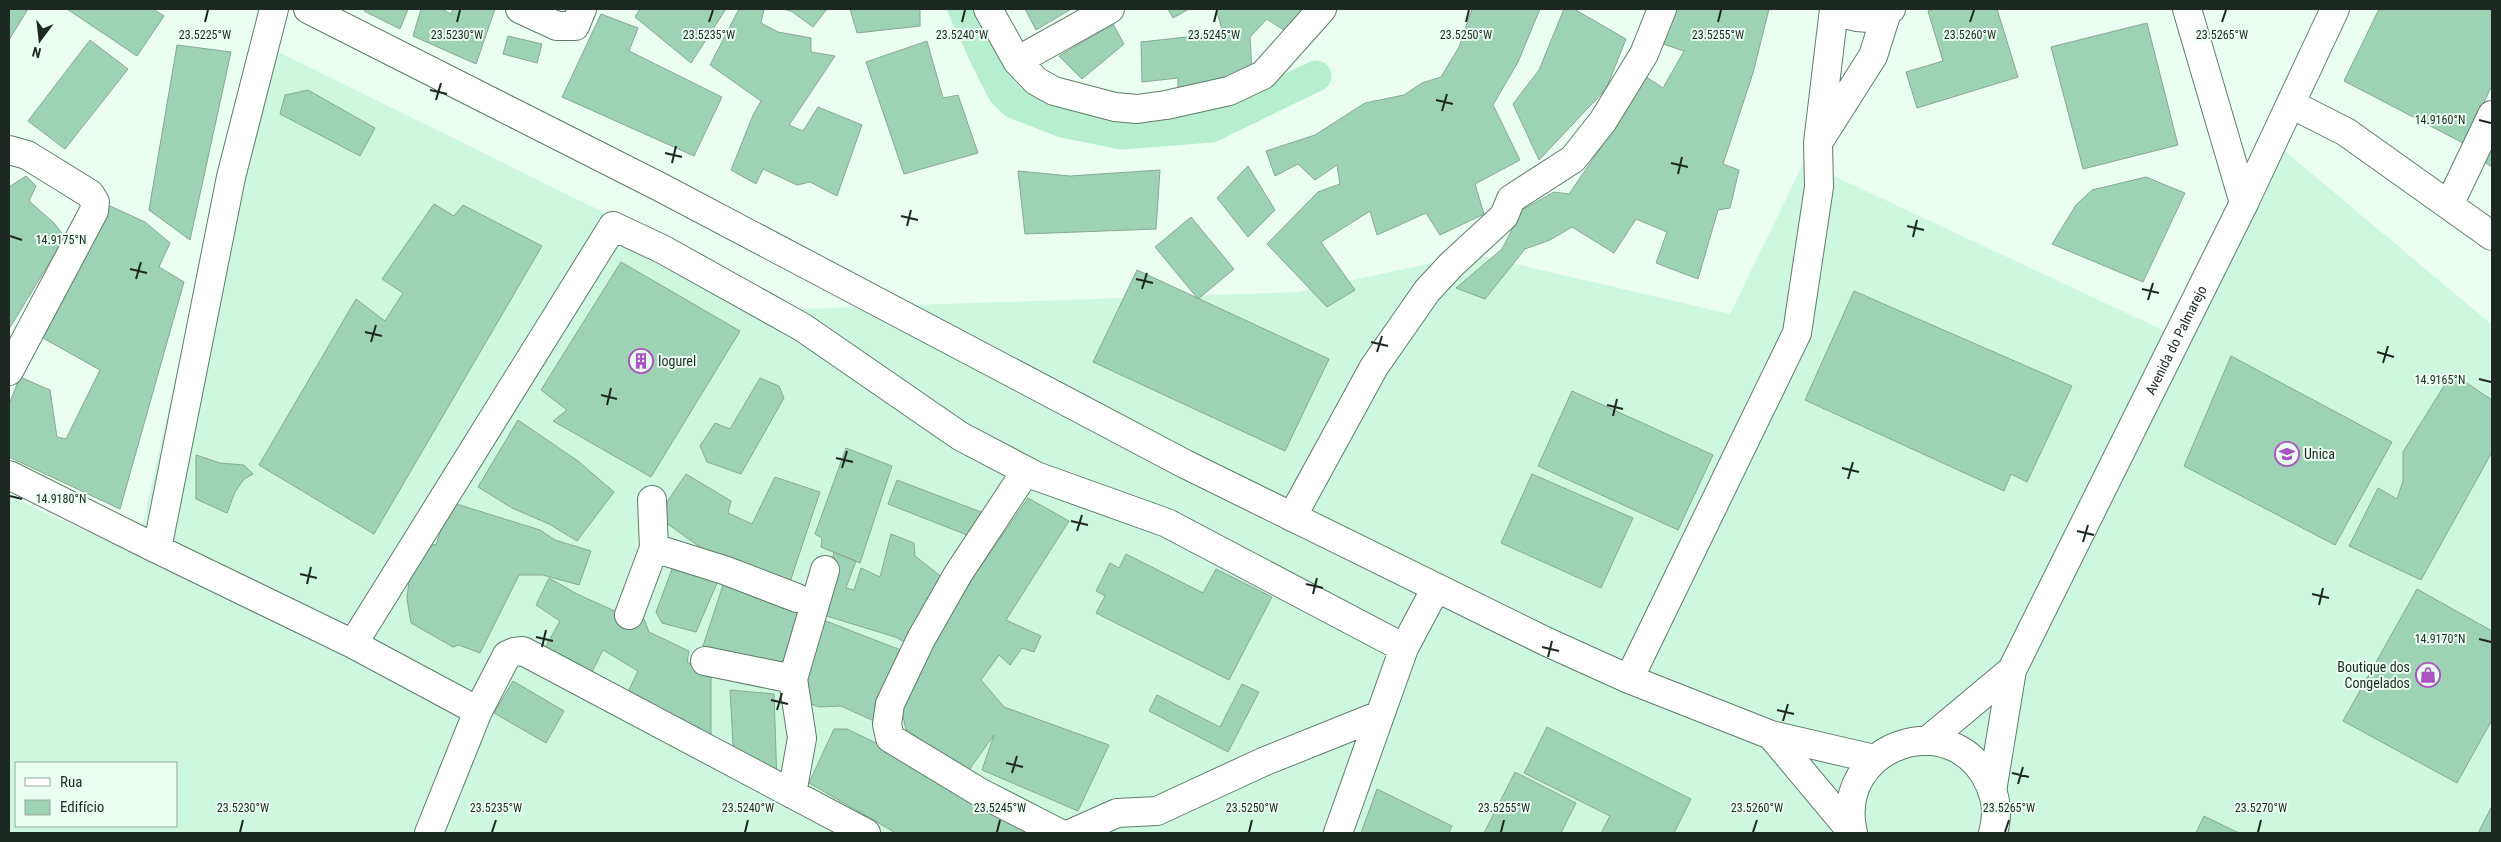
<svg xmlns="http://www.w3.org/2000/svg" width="2501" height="842" font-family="'Roboto Condensed',sans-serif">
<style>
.built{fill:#cef7df;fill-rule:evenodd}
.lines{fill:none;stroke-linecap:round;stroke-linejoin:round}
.canal{stroke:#b7eecf;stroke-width:31}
.building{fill:#9dd3b4;stroke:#88a795}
.street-casing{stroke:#5e7c6b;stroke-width:30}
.secondary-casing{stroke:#5e7c6b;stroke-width:30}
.primary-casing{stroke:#5e7c6b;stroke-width:30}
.street{stroke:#fff;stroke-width:28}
.secondary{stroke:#fff;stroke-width:28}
.primary{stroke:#fff;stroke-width:28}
.ticks{fill:none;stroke:#1c2821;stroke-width:2}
.labels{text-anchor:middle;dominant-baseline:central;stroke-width:4;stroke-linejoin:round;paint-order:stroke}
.street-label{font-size:14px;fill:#1c2821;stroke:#eafef2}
.poi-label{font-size:14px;fill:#1c2821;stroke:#eafef2;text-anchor:start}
.ticks-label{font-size:12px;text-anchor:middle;fill:#1c2821;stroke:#eafef2;stroke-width:4;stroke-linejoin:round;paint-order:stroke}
</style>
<rect width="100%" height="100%" fill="#eafef2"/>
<path class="built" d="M252,39l548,270 498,-17 175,-38 257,60 74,-152 378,177 97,-193 213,179v508h-2483v-337l127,58zM16,763h160v63h-160z"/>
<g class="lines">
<path class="canal" d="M963,9l25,54
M992,71l11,21 11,11 49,19 59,12 89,-7 105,-51"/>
</g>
<path class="building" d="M9,9h19l-19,31z
M67,9h86l11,7 -27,40z
M365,9h43l-8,20 -36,-18z
M421,9h21l9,5 2,-5h42l-19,55 -63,-28z
M640,9h86l-35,54 -56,-46z
M739,9h25l-3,14 17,9 33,6v14l24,4 -46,69 14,6 15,-24 44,18 -25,71 -27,-14 -13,3 -34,-16 -7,15 -25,-14 22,-55 8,-14 -51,-36z
M783,9h44l-14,18 -22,-16z
M850,9h70v17l-63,7z
M1025,9h46l-35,21z
M1168,9h21l-16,9z
M1216,9h94l-16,28 -27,-18 -17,18 2,37 -74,17v-13l-36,4 -1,-40 82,-9z
M1472,9h68l-22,53 -25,43 27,55 -45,24 9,30 -44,21 -14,-22 -49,22 -7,-24 -49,31 34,48 -28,17 -60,-63 51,-52 22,-8 -3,-19 -22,15 -17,-16 -23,12 -9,-25 49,-16 50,-32 39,-8 18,-12 19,-6 18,-30z
M1564,9h10l52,30 -20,50 -67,71 -26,-56 26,-34z
M1672,9h97l-16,64 -30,91 16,6 -9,38 -12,2 -20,69 -42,-16 11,-31 -31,-13 -22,34 -42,-26 -22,13 -25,9 -40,50 -29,-11 46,-39 20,-39 32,-18 15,2 33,-48 43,-70 18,12 21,-37 -24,-8z
M1934,9h63l21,68 -101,31 -11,-36 37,-11 -15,-50z
M2379,9h113v76l-27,59 -121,-63z
M601,14l37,14 -9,23 93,46 -28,59 -132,-59z
M2147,23l31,122 -95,24 -32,-122z
M1113,24l11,20 -42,35 -23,-23z
M508,36l34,8 -5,19 -34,-9z
M90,40l38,29 -63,80 -37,-28z
M927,41l16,57 15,-3 20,58 -74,21 -38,-112z
M177,45l54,7 -41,188 -41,-30z
M308,90l67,38 -15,28 -80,-42 5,-19z
M2492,146v21l-9,-6z
M1248,166l27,44 -27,27 -31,-39z
M1160,170l-4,59 -131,5 -7,-63 52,5z
M26,176l10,10 -7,15 25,22 11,14 -56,92v-142z
M2146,177l39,16 -42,89 -91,-38 24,-39 16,-15z
M434,204l20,12 9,-11 79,41 -168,288 -115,-69 97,-166 29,22 18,-28 -21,-14z
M110,206l35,16 25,21 -11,24 25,15 -64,227 -111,-52v-53l11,-27 30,13 7,47 9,2 34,-69 -57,-32 11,-39z
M1191,217l43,52 -36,30 -43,-52z
M621,262l119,69 -89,146 -98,-56 14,-11 -26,-20z
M1137,270l192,89 -44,92 -192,-89z
M1854,291l218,95 -45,96 -16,-8 -7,17 -199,-91z
M2231,356l161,86 -57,103 -151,-79z
M2452,373l40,27v52l-71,128 -72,-34 29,-58 19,11 6,-18v-29z
M760,378l19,8 5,12 -43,76 -34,-12 -7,-16 15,-23 15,6z
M1572,391l141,64 -35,75 -140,-64z
M518,420l60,41 36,31 -37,49 -28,-17 -37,-16 -34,-21z
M846,448l46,18 -32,97 -39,-16 1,-9 -7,-4z
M196,455l24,8 24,2 9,9 -9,5 -9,13 -8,21 -31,-14z
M686,474l45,27 -3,12 24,11 23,-47 45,15 -30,90 -86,-32 -39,-28 2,-20z
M1532,474l101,44 -32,70 -100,-45z
M897,480l84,32 -9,25 -84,-33z
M1028,498l41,23 -63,99 35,16 -7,16 -12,-4 -12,17 -11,-10 -18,25 23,27 105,38 -31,66 -96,-41 12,-35 -25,35 -63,-40 -6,-28 74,-126z
M450,502l90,28 15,10 36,11 -12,34 -36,-10h-24l-39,78 -21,-8 -6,2 -42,-24 -4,-24 2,-19 14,-36 13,1z
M891,534l23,9 1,13 28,22 -30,68 -18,-9 -75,-23 14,-62 22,9 -10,27 8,2 7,-22 19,9z
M1126,554l77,39 13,-24 56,28 -43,83 -133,-67 9,-17 -9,-5 14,-28 9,5z
M675,561l46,13 -25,58 -34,-9 -6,-11z
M726,576l76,23 -22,72 -37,-6 -40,-19z
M549,578l28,16 40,18 27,7 5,13 40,19 -2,11 24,13v71l-87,-46 14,-29 -35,-21 -16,32 -45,-29 18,-32 -24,-16z
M2417,589l75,42v89l-35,63 -114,-62z
M813,616l98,38 -37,67 -33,-15 -22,1 -18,-7z
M513,681l51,30 -18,32 -52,-30z
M1242,684l17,8 -31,60 -79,-41 8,-16 63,32z
M730,690l44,4 3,88 -43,-20z
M1547,727l144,72 -17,34h-73l9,-17 -86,-43z
M834,729h13l54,26 150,78h-155l-87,-50z
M1515,772l61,31 -15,30h-77z
M1377,789l75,37 -3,7h-88z
M2492,806v27h-14z
M2204,816l35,17h-43z"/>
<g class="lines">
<defs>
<path id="street" d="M274,9l-43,168 -74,372 196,95 125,67 -49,122
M520,9l37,17h18l7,-17
M988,9l29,52 19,20 18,10 61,16 22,2 29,-4 63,-14 34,-16 59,-66
M1840,9c15,12 30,10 47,3l-8,-3
M2187,9l57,194
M1017,61l93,-52
M2291,104l55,28 146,104
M1821,138l52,-82 14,-44 4,-3
M9,150l18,5 63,39 5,8 -1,9 -85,160
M2449,205l43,-90
M1026,471l-68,103 -37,65 -31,65 -3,20 3,14 91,55 78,40
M9,475l148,74
M1292,517l82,-150 53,-76 24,-26 53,-49 7,-17 62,-40 30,-38 41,-67 18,-45
M654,548l70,22 73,28
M629,615l25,-67 -2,-48
M353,644l260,-418 49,23 140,78 158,109 76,40 131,47 237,125
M705,661l88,18
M1629,679l168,-346 22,-146 -1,-44 16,-134
M478,711l29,-56 7,-3 9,-1 343,182
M792,794l10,-56 -9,-59 32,-109
M1072,833l45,-20 40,-2 106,-49 117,-47
M1338,833l66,-185 32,-60"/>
<g id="secondary">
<path d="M1927,741l85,-71"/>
<path id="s1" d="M1992,791l20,-121 232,-467 91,-194"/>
</g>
<path id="primary" d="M308,9l352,178 525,277 362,178 82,37 142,56 103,24
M1771,735l82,98
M1853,833c-21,-88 101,-130 137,-48 7,16 8,31 3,48"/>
</defs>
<use href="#street" class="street-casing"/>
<use href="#secondary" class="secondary-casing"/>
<use href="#primary" class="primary-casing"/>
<use href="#street" class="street"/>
<use href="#secondary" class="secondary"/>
<use href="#primary" class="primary"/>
</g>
<path class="ticks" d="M205,22l3,-12M457,22l3,-12M709,22l4,-12M962,22l3,-12M1214,22l3,-12M1466,22l3,-12M1718,22l3,-12M1970,22l4,-12M2222,22l4,-12M430,90l17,4M436,100l5,-17M1436,100l17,4M1442,111l5,-17M2479,120l12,3M665,153l17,4M672,163l4,-17M1671,163l17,4M1678,174l4,-17M901,216l17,4M907,226l4,-16M1907,226l17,4M10,236l12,4M1913,237l4,-17M130,269l17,4M136,279l5,-17M1136,279l17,4M1142,289l5,-16M2142,289l17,4M2148,300l5,-17M365,332l17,4M371,342l5,-17M1371,342l17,4M1377,352l5,-16M2377,352l17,5M2383,363l5,-17M2479,379l12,3M601,395l16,4M607,405l4,-17M1607,405l16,4M1613,416l4,-17M836,458l17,4M842,468l5,-17M1842,468l17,4M1848,479l5,-17M10,496l12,3M1071,521l17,4M1077,531l5,-16M2077,531l17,4M2083,542l5,-17M300,574l17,4M307,584l4,-17M1306,584l17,4M1313,594l4,-16M2312,594l17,4M2319,605l4,-17M536,637l17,4M2479,639l12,3M542,647l4,-17M1542,647l17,4M1548,657l4,-16M771,700l17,4M777,710l5,-17M1777,710l17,4M1783,721l5,-17M1006,763l17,4M1012,773l5,-17M2012,773l17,4M2018,784l5,-17M240,832l3,-12M492,832l4,-12M745,832l3,-12M997,832l3,-12M1249,832l3,-12M1501,832l3,-12M1753,832l4,-12M2005,832l4,-12M2258,832l3,-12"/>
<defs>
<symbol id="building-ring" viewBox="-11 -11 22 22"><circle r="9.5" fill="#eafef2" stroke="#ab54c1" stroke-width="1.5"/><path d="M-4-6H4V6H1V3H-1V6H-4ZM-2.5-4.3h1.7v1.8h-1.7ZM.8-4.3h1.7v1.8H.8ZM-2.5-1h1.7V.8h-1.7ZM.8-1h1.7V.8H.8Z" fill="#ab54c1"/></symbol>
<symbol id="university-ring" viewBox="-11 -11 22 22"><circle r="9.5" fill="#eafef2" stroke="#ab54c1" stroke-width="1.5"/><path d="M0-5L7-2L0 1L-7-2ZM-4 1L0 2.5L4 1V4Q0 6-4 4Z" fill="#ab54c1"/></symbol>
<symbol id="shop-ring" viewBox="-11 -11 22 22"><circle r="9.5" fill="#eafef2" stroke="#ab54c1" stroke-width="1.5"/><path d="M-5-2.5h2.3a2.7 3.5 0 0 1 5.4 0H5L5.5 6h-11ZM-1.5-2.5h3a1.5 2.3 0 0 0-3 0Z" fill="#ab54c1"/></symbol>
</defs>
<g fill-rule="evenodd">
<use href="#building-ring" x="627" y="347" width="28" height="28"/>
<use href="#university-ring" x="2273" y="440" width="28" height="28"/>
<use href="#shop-ring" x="2414" y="661" width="28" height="28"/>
</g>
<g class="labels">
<g class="street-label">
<text stroke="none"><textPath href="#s1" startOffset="491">Avenida do Palmarejo</textPath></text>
</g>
<g class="poi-label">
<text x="658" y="361">Iogurel</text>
<text x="2304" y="454">Unica</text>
<text x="2410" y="667" text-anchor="end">Boutique dos<tspan x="2410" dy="16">Congelados</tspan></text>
</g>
</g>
<g class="ticks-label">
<text x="205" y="39">23.5225°W</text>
<text x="457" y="39">23.5230°W</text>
<text x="709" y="39">23.5235°W</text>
<text x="962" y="39">23.5240°W</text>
<text x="1214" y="39">23.5245°W</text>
<text x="1466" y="39">23.5250°W</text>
<text x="1718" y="39">23.5255°W</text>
<text x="1970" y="39">23.5260°W</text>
<text x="2222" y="39">23.5265°W</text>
<text x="2440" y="124">14.9160°N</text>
<text x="61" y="244">14.9175°N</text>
<text x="2440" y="384">14.9165°N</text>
<text x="61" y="503">14.9180°N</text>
<text x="2440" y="643">14.9170°N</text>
<text x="243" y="812">23.5230°W</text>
<text x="496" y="812">23.5235°W</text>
<text x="748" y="812">23.5240°W</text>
<text x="1000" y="812">23.5245°W</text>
<text x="1252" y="812">23.5250°W</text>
<text x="1504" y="812">23.5255°W</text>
<text x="1757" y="812">23.5260°W</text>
<text x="2009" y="812">23.5265°W</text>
<text x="2261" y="812">23.5270°W</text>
</g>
<rect width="2501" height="842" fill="none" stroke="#1c2821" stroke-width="20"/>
<rect x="15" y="762" width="162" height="65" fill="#eafef2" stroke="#98a89e"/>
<rect x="25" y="778" width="25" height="8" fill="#ffffff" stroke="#98a89e"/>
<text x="60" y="787" font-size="15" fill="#1c2821">Rua</text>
<rect x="25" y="800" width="25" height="15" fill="#9dd3b4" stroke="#98a89e"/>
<text x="60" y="812" font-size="15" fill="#1c2821">Edifício</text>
<g transform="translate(40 40) rotate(195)" stroke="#eafef2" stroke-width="4" paint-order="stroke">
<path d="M0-4L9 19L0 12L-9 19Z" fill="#1c2821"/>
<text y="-8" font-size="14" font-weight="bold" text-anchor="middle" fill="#1c2821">N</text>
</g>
</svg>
